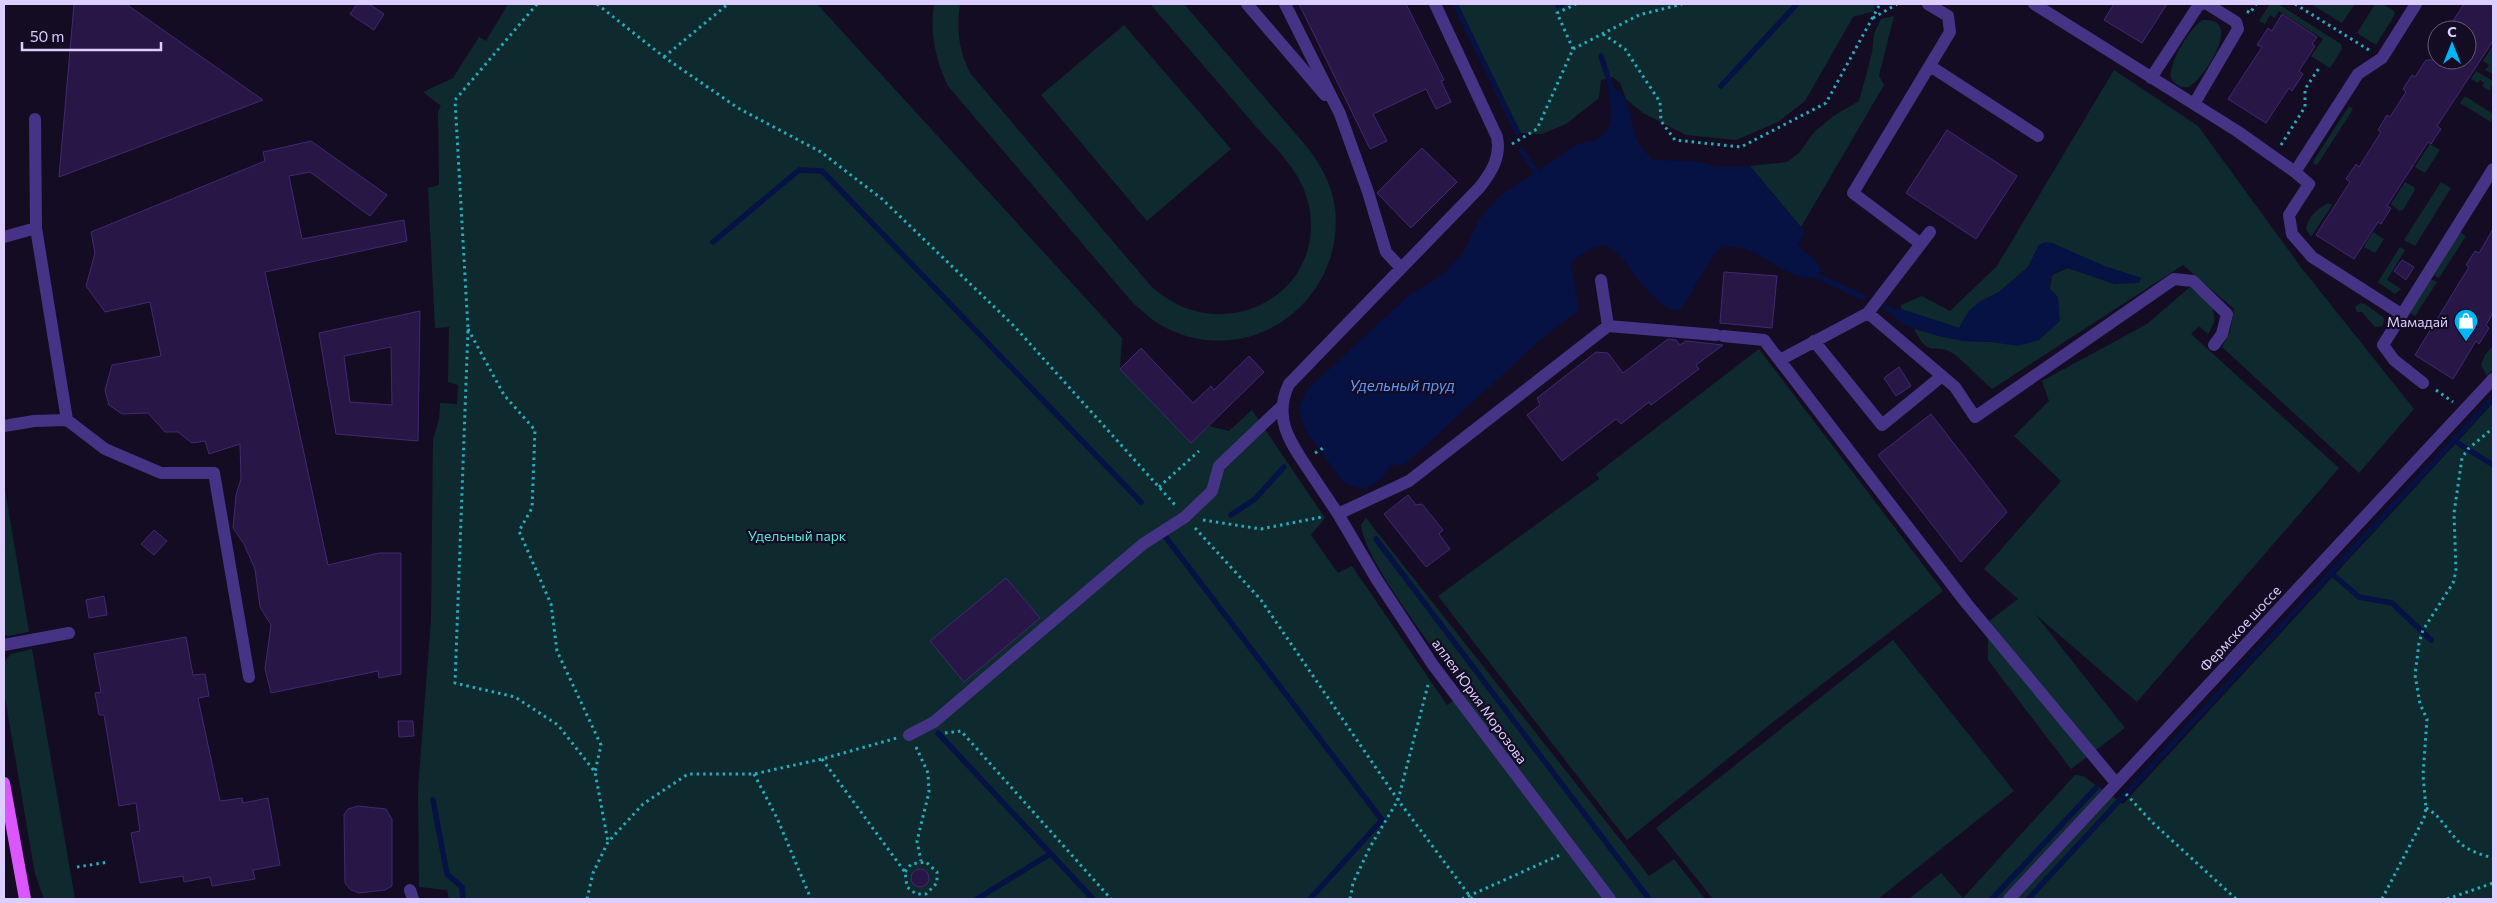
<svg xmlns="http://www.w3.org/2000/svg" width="2497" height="903" font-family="Commissioner,sans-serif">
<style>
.green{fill:#0f2a2e}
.water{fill:#061243}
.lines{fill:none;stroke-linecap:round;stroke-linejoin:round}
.stream{stroke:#061243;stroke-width:5.5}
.building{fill:#281746;stroke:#432773;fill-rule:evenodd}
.path{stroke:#26acbc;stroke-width:3;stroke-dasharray:2.5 4;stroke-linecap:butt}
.minor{stroke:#453486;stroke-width:12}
.major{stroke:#dc56ff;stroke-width:12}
.labels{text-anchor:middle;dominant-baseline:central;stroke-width:4.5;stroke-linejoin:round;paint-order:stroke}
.poi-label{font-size:14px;fill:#dccfff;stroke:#140c23;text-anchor:end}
.park-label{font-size:14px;fill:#53e7db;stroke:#140c23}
.street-label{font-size:14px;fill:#dccfff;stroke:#140c23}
.water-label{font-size:15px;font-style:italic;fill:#5d98ff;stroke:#140c23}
</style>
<rect width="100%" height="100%" fill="#140c23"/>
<path class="green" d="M508,4h309l305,334 -2,31 71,74 18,-17 20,5 23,-21 73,108 -14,17 27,38 14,-7 95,139 18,-13c-25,-36 -100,-129 -104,-167l5,-7 283,358 25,-17 31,40h-1256l-2,-9 -28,-3 -1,-98 13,-169 2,-180 6,-21 1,-16 17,1 1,-19 -10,-3 1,-55 -14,1 -7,-140 11,-3 -1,-74 3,-5 -18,-14 30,-14 26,-41 7,4z
M934,4h26c-4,26 -1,46 10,69l180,212c72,69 186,6 156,-90 -9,-28 -35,-51 -54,-73 -34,-40 -68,-79 -102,-118h34l123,143c14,18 25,38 28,61 10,92 -82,161 -167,121 -13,-6 -25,-17 -36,-27l-184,-216c-13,-28 -18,-52 -14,-82z
M1455,4h420l-1,7 -21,6 -48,84 -27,21 -42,18 -50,-5 -43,-22 -17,-14 -6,-16 -7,-6 -12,3 -2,18 -33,26 -24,10 -24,-1z
M2270,4h8l63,40 1,5 -12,19 -19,-12 12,-17 -44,-28 -4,7 -5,-3 -5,9 -6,-3z
M2311,4h44l-13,19z
M2375,4h8l11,7 1,3 -19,31 -19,-12z
M1894,16l-15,60 5,9 -83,142 -51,-61 37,-4 12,-9 16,-22 20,-16 24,-14 13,-48 2,-19 7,-15z
M2203,20c43,-3 -2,63 -15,67 -8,1 -13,-3 -17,-9 -3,-14 19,-51 32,-58z
M1124,25l107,124 -84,72 -106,-126z
M2492,47l1,1v26l-8,-4 4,-5 -6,-4z
M2114,70l84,56 102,140 114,143 -55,64 -137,-126 8,-15 4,-23 -51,-44 -191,124c-13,-11 -25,-25 -38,-35 -19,-13 -24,7 -40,-25l49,12 28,1 59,-53 2,-14 16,-7 47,16 26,-6 -102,-33 -11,22 -29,25 -18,9 -12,10 -10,17 -58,-19v-4l21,-9 28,15 47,-45z
M2476,71l17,10 -3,10 -8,-5 2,-3 -4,-3 -2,3 -7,-4z
M2465,96l28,18 -2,8 -31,-19z
M2349,106l4,3 -36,56 -4,-2 1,-3z
M2430,144l10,6 -15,23 -10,-6z
M2405,182l9,5 1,3 -12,20 -4,1 -8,-7z
M2441,182l10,6 -36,58 -11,-6z
M2328,203l4,2 -21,32 -5,-8c2,-12 11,-20 22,-26z
M2373,232l11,7 -9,14 -11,-6z
M2460,232l6,4 -27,42 -5,-3z
M2400,247l5,3 -18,30 14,9 -6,5 -17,-12z
M2431,279l6,3 -22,34 -5,-3z
M2190,287c18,16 34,23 18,47l-9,-8 -8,8 148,134 -202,234 -102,-88 90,114 -54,41 -83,-109v-38l30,-23 -34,-30 77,-88 -47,-45 35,-35 -7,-20 105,-57z
M2360,303l5,1 19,14 -1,8 -8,1 -13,-15h-5l-2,-5z
M2493,345v24l-6,7 -6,-11 4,-10z
M1759,349l184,242 -161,124 -155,125 -189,-244 161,-117 -3,-5z
M2493,403v496h-584l32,-26 22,25 112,-123 8,1 40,28z
M4,484l25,148 -21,4 -4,-2z
M1893,640l121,151 -136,108h-165l-57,-71z
M32,649l43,250h-31l-9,-25 -31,-182v-30l7,-8z"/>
<path class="water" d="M1611,87c22,4 18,40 27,55 3,6 10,12 14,18l43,1 25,6 30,-1 54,65 -6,14 18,16 5,9 -4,6c-24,9 -55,-26 -80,-29 -5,-1 -11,0 -16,1 -18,17 -25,42 -42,62l-10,-1c-9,-7 -19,-14 -26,-23 -14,-15 -29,-53 -54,-36 -7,4 -14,7 -18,14l8,46 -40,31 -119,110 -17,13 -13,2c-7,14 -13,18 -28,23l-19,-7 -38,-53 -6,-20 7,-18 104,-97 31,-18 22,-23 16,-33 22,-25 64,-42c8,-8 14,-9 25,-12 25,-7 22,-28 18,-50z
M2046,242l6,1 55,24 34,11 -2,5 -24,1 -47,-16 -13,4 -5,7v10l8,8 2,24 -21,19 -21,6 -27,-4 -28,-1 -25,-5 -31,-10 -14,-10 2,-7h6l58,19 10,-17 12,-10 18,-9 29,-25 11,-22z"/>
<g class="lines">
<path class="stream" d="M1455,4l63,129
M1558,6l5,-2
M1601,56l10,31
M1721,86l76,-82
M1522,151l14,21
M713,242l86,-72 23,1 319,331
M1817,276l46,21
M1886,308l7,3
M2453,440l40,25
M1231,515l24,-16 29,-32
M1164,535l218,285 -72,79
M1376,539l273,360
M2330,572l29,25 33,6 39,37
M938,733l155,166
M433,800l14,74 15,13 1,12
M977,899l73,-45
M1992,899l104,-111
M2028,899l465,-501"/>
</g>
<path class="building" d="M74,4h52l137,96 -204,77z
M357,4h12l15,10 -10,16 -24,-16z
M1299,4h107l38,76 -3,1 10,21 -15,7 -10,-20 -53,25 14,27 -17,8z
M2114,4h53l-25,39 -38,-23z
M2464,4h29v37l-56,85 4,3 -5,7 -5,8 -3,-2 -41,64 4,2 -10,16 -3,-2 -24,37 -38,-24 34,-53 -4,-3 10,-15 3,3 22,-35 -3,-2 9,-15 3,2 16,-25 -3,-3 9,-14 3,2 11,-17h41v-30h-20z
M2282,14l35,23 -5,7 3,2 -16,25 4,3 -11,17 -3,-3 -23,35 -38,-24 34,-52 -5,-2 11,-17 4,3z
M1947,130l70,46 -41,63 -70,-46z
M311,141l76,54 -17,21 -60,-44 -21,4 13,63 102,-19 3,21 -142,31 63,293 51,-12h22v121l-22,4 -1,-7 -107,22 -6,-24 6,-44 -11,-18 -5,-38 -11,-25 -11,-16 3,-33 5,-16 -1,-35 -31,10 -4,-13 -13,2 -14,-11h-13l-17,-19 -26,1 -13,-9 -4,-15 7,-25 49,-9 -11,-54 -45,10 -19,-26 9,-33 -4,-21 174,-71 -2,-9z
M1422,148l35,34 -46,46 -34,-35z
M2493,229v84l-7,12 3,3 -10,16 -3,-3 -23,38 -38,-24 54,-88 -3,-2 9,-14 4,2z
M2402,260l12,7 -8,13 -12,-9z
M1724,272l53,4 -5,52 -52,-5z
M420,311l-2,130 -82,-7 -17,-101zM391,347l1,58 -42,-3 -6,-46z
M1668,339l8,1 4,5 6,-4 37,4 -27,20 3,4 -48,36 -2,-3 -28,22 -5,-5 -54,42 -35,-46 13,-10 -3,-7 59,-46 12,1 15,20z
M1141,348l52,55 18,-17 3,4 35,-34 15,16 -73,71 -71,-74z
M1899,367l12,19 -15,10 -12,-18z
M1931,414l76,98 -46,50 -83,-107z
M1408,495l8,10 6,-1 21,26 -4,4 11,15 -24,18 -42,-53z
M154,530l13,11 -13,14 -13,-11z
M1006,578l34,40 -76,64 -34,-41z
M104,596l3,19 -18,3 -3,-18z
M186,637l7,38 12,-1 4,22 -11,2 22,103 22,-3 1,5 25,-5 12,67 -27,5 2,9 -43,7 -2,-9 -26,5 -1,-6 -43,7 -9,-50 9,-2 -4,-28 -17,3 -15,-91h-5l-4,-22 6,-1 -7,-38z
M398,721h15l1,15 -15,1z
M358,806l28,3 6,10v67l-7,4 -26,3 -8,-3 -6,-7 -1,-68 4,-6z
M911 878a9 9 0 1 1 18 0a9 9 0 1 1-18 0Z"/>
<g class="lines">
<path class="path" d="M537,4l-82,96 13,229 -13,354 60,14 43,28 37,47 13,70
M597,4l67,53 74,51 83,44 61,47 132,127 162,180
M2295,4l74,46
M2247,11l3,2 6,-9
M1873,18l24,-14
M1603,34l22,15 35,53 1,19 14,19 66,7 85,-44 54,-99
M1573,49l-16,-36 19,-9
M664,57l64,-53
M1512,144l25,-15 36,-80 66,-34 43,-11
M2281,145l24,-38v-18l14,-21
M468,329l36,66 31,35 -3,78 -13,23 32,73 6,47 44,94 -6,27
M2436,390l17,12
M1315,453l8,-5
M1159,487l40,-36
M1203,520l58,9 61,-12
M1195,528l66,72 137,200 74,99
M945,733l16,-2 150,168
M916,747l12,26 1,19 -12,49 4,20
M822,759l83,113 2,15 9,7h10l11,-11v-11l-11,-10 -15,2 -6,8
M754,774l23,44 34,81
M2126,794l26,28 84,77
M2426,808c14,7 21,22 32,33 8,9 24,14 35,17
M77,867l32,-5
M587,899l6,-26 15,-31 35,-38 45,-30h66l68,-15 75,-21
M1350,899l3,-16 17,-36 28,-47 30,-115
M1462,899l98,-44
M2382,899l42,-81 2,-10 -3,-33 4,-56 -7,-15 -5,-29 4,-32 4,-13 30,-47 3,-12 -2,-58 8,-55 6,-9 25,-21
M2447,899l46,-16"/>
<path class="minor" d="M1247,4l78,91
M1285,4l55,110 28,78 18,60 14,15
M1435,4l62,133c4,20 -5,34 -17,50l-191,197c-16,33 0,57 19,85 10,15 20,30 30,45l71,-33 199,-155 108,9
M2034,4l203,127 58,41
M1930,66l108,70
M2151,78l47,-72 4,-2
M2194,104l44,-75 -2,-7 -29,-18
M35,119l1,109 31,192 38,29 56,24h53l35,204
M4,237l32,-9
M1921,244l-68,-51 97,-161 -2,-16 -20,-12
M1601,280l7,46
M1868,313l87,74 20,30 199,-138 19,2 34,33 -5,20 -8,11
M2401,314l-89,-57 -20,-23 -3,-19 20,-31 -14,-12 63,-98 24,-16 34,-54
M1723,336l41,4 203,264 149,179
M1814,341l68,84 60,-49
M1780,360l88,-47 62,-81
M2423,383l-29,-23 -11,-15 110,-176
M4,426l30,-5 33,-1
M1338,514l39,66 56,85 177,234
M4,645l65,-12
M909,735l25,-13 209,-178 42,-27 27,-26 7,-25 63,-60
M410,890l3,9
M2009,899l484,-520"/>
<path class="major" d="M4,783l21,116"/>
</g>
<defs>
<symbol id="shop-pin" viewBox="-11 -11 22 30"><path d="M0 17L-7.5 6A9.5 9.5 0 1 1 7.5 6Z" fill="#00b6fa" stroke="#140c23"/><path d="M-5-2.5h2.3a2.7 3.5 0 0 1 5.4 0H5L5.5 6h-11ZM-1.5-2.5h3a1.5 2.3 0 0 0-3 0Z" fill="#fff"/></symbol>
</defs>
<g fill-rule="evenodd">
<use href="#shop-pin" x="2452" y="307" width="28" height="38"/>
</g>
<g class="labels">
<g class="poi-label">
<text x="2448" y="321">Мамадай</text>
</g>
<g class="park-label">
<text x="797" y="535">Удельный парк</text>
</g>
<g class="street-label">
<text transform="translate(2240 628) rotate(-47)">Фермское шоссе</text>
<text transform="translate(1480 701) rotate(54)">аллея Юрия Морозова</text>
</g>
<g class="water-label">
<text x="1402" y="385">Удельный пруд</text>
</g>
</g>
<rect width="2497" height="903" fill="none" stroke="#dccfff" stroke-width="10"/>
<g transform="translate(2452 45)"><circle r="24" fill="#140c23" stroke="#645a7b"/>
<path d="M0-4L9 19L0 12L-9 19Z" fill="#00b6fa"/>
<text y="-8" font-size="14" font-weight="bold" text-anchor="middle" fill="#dccfff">С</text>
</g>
<path d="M22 42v8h139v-8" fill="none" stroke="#dccfff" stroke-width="2.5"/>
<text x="30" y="42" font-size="15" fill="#dccfff" stroke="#140c23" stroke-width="4" paint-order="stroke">50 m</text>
</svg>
